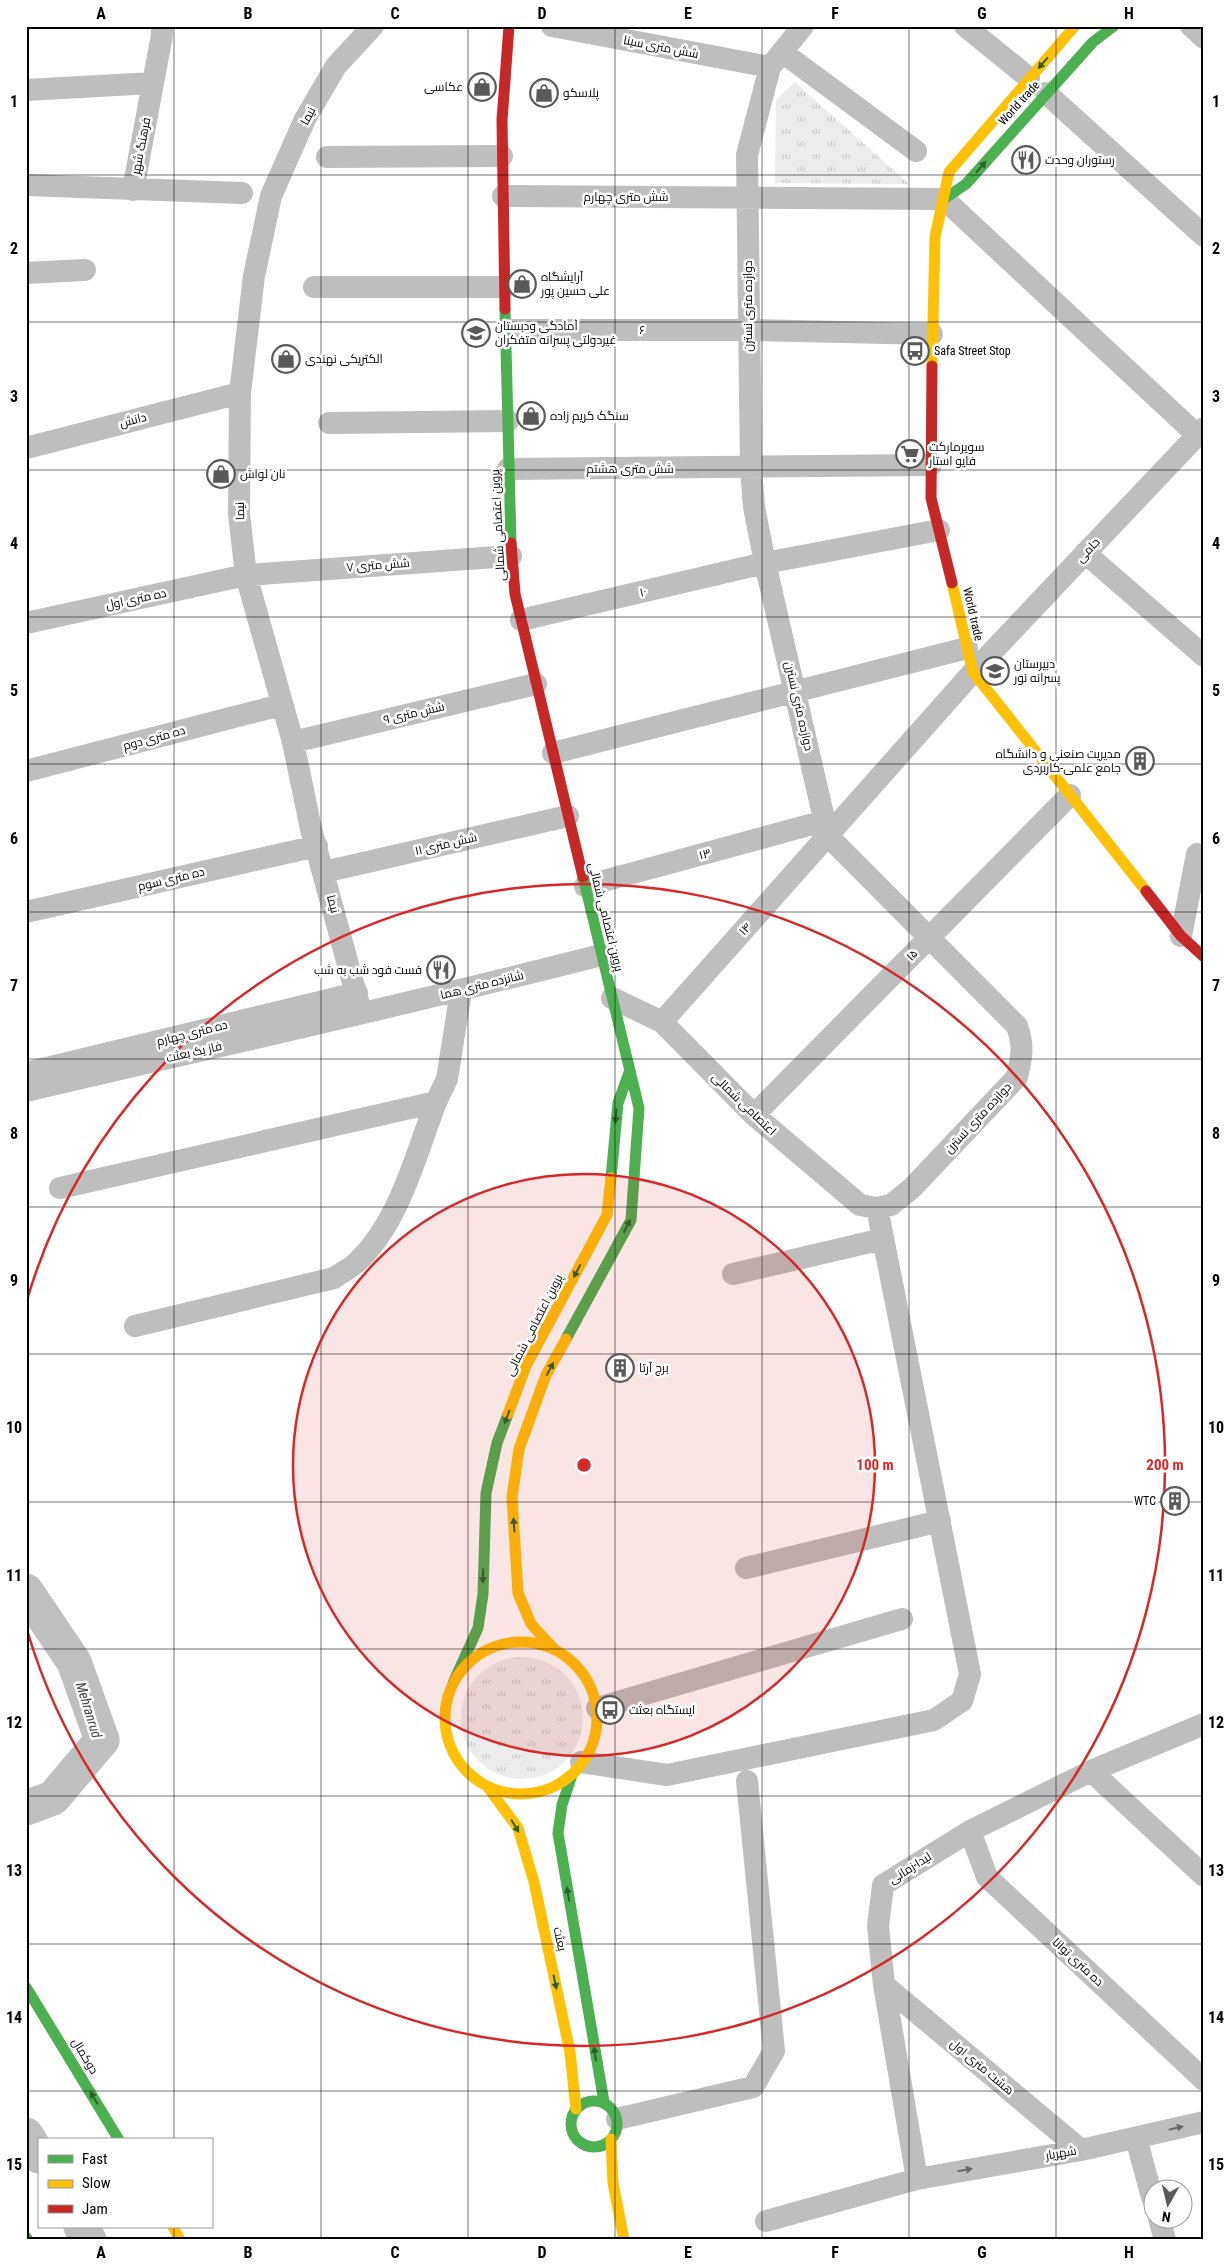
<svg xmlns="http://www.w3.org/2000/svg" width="1230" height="2266" font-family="'Roboto Condensed',Cairo,sans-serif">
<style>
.grass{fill:url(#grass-tufts)}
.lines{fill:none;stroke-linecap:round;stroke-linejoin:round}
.river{stroke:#bfbfbf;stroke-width:35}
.street{stroke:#bebebe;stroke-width:22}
.fast{stroke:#4caf50;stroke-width:11}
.slow{stroke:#ffc107;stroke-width:11}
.jam{stroke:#c62828;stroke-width:11}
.oneway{fill:#2a602c}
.oneway2{fill:#686868}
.grid{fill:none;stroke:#000;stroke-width:1;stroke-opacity:0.55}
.ring{fill:none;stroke:#d62828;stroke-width:2.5}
.labels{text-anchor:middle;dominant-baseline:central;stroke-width:5;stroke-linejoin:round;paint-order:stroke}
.street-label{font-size:12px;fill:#000;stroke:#fff}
.poi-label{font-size:12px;fill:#000;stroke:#fff;text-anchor:start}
.water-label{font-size:14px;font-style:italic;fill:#444;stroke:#fff}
.centre{fill:#d62828;stroke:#fff;stroke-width:2.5}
.ring-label{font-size:15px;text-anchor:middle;font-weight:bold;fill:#d62828;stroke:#fff;stroke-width:5;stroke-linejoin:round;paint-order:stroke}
.neatline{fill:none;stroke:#000;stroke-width:2}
.grid-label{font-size:16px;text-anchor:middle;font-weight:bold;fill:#000}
</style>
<defs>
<pattern id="grass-tufts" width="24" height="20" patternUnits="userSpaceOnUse" patternTransform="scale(1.25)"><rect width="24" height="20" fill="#ececec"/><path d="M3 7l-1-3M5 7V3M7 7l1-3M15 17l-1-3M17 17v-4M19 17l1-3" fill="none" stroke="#c9c9c9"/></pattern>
</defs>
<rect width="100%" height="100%" fill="#fff"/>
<path class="grass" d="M795,82l114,102 -134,-1 1,-83z
M461 1718a61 61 0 1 1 122 0a61 61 0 1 1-122 0Z"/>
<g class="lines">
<path class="river" d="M26,1591l48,71 28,78 -49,58 -27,10
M26,2135l13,21
M81,2227l8,13"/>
<path class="street" d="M552,26l218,41
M965,26l64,52
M1191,26l13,12
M782,52l134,99
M26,90l127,-7
M1046,93l158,143
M327,157l175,-1
M26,185l216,8
M133,190l29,-155v-9
M503,196l441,3 253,236
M26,273l59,-3
M314,287h191
M506,330h242l184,4
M329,423l179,-2
M26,448l214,-55
M508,469l423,-4
M1085,553l119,103
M521,620l244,-57 174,-33
M26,623l220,-48 265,-19
M293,742l243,-58
M553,753l414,-105
M26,771l255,-66
M324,872l244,-56
M585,886l239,-65
M26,912l291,-66
M1181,936l16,-82 7,2
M612,998l50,24 92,93 106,90 17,3 14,-3 21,-17 105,-111c5,-21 7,-31 0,-51l-189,-190 -63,-273 -11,-56 -3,-39 -4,-313 23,-88 33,-41
M361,1012l-50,-183 -18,-87 -47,-167 -7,-61 1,-121 14,-117 17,-80 34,-77 31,-53 37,-40
M662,1022l311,-350 231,-244
M26,1073l331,-80
M26,1091c192,-45 385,-87 575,-136
M754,1115l316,-320
M60,1188l376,-86 11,-23 14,-88
M733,1274l150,-35
M135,1326l199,-48c7,-5 15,-9 22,-15 43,-39 60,-109 80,-161
M746,1568l194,-47
M597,1708l305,-89
M581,1762l86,13 267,-55 28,-19 8,-27 -93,-466
M1091,1771l113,105
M970,1831l17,46 217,203
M884,1985l197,165
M617,2119l136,-32 21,-36 -27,-270
M1136,2138l16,59
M917,2179l-33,-194 -6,-59 5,-41 87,-54 121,-60 113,-47
M1159,2218l6,22
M766,2221l151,-42 164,-29 123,-28"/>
<path class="fast" d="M944,199l22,-15 127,-142 21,-16
M505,309l6,234
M611,1178l7,-75 12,-33
M566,1339l65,-119 8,-112 -56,-231
M453,1683l25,-55 5,-34 3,-101 11,-50 11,-29
M572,1775l-10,30 -4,28 46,269
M26,1987l93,153
M571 2124a23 23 0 1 1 46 0a23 23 0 1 1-46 0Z
M26,2237l2,3"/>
<path class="slow" d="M932,366l3,-129 14,-65 126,-146
M952,583l21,89 173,219
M508,1414l18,-48 81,-151 4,-37
M445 1718a76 76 0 1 1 152 0a76 76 0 1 1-152 0Z
M555,1650l-24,-26 -13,-31 -6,-96 7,-48 27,-74 20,-36
M487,1786l31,42 16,54 36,170 6,57
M611,2139l2,44 11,57
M173,2227l7,13"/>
<path class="jam" d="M505,309l-3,-189 7,-94
M932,366l-1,132 21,85
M511,543l4,51 68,283
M1146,891l35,45 23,21"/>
</g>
<defs><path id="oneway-solid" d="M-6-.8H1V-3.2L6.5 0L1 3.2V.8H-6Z" transform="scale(1.25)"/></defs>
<g class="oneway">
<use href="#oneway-solid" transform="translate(1043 63) rotate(131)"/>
<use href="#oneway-solid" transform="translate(981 167) rotate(-49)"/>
<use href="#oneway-solid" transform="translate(616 1116) rotate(95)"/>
<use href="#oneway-solid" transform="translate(627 1226) rotate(-64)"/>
<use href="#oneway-solid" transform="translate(577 1271) rotate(118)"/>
<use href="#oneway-solid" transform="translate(550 1369) rotate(-62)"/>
<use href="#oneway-solid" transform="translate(507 1417) rotate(111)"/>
<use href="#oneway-solid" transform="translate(514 1525) rotate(-94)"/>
<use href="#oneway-solid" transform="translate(483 1576) rotate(92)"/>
<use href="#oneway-solid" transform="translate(515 1826) rotate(59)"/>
<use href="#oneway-solid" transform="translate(568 1894) rotate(-99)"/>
<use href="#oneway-solid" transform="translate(555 1982) rotate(78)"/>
<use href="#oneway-solid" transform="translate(595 2054) rotate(-99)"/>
<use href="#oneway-solid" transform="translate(94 2098) rotate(-121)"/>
</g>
<g class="oneway2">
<use href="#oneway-solid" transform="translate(1176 2128) rotate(-13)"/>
<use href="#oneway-solid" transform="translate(965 2170) rotate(-10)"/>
</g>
<path class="grid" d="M174,26v2114M321,26v2214M468,26v2214M615,26v2214M762,26v2214M909,26v2214M1056,26v2214M26,175h1178M26,322h1178M26,470h1178M26,617h1178M26,764h1178M26,912h1178M26,1059h1178M26,1207h1178M26,1354h1178M26,1502h1178M26,1649h1178M26,1796h1178M26,1944h1178M26,2091h1178M174,2227v13"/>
<circle cx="584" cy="1465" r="291" fill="#d62828" fill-opacity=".12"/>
<g class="ring">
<circle cx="584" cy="1465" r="291"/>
<path d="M27 1300A581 581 0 1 1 27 1630"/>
</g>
<defs>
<symbol id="shop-ring" viewBox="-11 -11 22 22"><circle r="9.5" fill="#fff" stroke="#595959" stroke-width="1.5"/><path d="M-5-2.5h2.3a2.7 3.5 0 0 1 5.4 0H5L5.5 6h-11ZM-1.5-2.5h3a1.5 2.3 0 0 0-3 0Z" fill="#595959"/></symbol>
<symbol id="restaurant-ring" viewBox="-11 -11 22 22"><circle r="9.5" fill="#fff" stroke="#595959" stroke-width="1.5"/><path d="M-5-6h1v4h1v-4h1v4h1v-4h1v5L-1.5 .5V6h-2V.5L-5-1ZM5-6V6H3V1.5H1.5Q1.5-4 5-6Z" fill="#595959"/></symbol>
<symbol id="school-ring" viewBox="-11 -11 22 22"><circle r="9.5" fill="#fff" stroke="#595959" stroke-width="1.5"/><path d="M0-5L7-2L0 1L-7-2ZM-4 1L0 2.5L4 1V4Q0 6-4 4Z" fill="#595959"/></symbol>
<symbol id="bus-ring" viewBox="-11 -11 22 22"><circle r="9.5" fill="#fff" stroke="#595959" stroke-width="1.5"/><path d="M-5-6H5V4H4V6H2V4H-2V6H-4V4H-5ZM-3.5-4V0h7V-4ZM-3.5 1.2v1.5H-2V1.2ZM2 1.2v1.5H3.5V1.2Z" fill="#595959"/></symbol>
<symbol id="supermarket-ring" viewBox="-11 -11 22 22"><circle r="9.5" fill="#fff" stroke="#595959" stroke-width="1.5"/><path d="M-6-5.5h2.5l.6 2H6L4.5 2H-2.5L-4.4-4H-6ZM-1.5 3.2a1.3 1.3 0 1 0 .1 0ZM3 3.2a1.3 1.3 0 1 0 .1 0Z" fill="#595959"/></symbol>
<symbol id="building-ring" viewBox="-11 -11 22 22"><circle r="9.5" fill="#fff" stroke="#595959" stroke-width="1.5"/><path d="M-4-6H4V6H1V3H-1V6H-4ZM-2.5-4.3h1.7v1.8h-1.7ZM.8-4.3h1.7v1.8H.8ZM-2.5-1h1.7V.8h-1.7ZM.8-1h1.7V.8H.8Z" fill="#595959"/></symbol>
</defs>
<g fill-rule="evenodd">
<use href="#shop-ring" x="466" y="71" width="32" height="32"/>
<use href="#shop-ring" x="528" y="77" width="32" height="32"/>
<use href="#restaurant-ring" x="1010" y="144" width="32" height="32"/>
<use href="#shop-ring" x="506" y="268" width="32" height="32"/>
<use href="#school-ring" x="460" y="317" width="32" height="32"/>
<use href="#bus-ring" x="899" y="335" width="32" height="32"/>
<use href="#shop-ring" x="270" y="343" width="32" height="32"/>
<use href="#shop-ring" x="515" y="400" width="32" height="32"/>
<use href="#supermarket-ring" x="894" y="438" width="32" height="32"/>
<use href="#shop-ring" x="205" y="458" width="32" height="32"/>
<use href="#school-ring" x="979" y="655" width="32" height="32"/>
<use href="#building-ring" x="1124" y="745" width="32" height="32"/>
<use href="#restaurant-ring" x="425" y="954" width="32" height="32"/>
<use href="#building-ring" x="604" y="1352" width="32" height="32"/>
<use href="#building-ring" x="1159" y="1485" width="32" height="32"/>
<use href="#bus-ring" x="594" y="1694" width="32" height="32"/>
</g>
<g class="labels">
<g class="street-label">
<text transform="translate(661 47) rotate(11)">شش متری سینا</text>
<text transform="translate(1019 103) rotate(-48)">World trade</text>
<text transform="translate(308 116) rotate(-62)">نیما</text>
<text transform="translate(141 146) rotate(-79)">فرهنگ شهر</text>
<text x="626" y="197">شش متری چهارم</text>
<text transform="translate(748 306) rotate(-90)">دوازده متری نسترن</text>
<text x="642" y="330">۶</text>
<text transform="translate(133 420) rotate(-14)">دانش</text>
<text x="630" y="469">شش متری هشتم</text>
<text transform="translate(240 511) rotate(-92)">نیما</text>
<text transform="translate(498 525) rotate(-93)">پروین اعتصامی شمالی</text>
<text transform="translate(1088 550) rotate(-47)">جامی</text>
<text transform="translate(378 565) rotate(-4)">۷ شش متری</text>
<text transform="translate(643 592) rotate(-13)">۱۰</text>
<text transform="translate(136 599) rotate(-12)">ده متری اول</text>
<text transform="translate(973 614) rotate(77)">World trade</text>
<text transform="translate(799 706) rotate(77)">دوازده متری نسترن</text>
<text transform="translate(414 713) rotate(-13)">۹ شش متری</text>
<text transform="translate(154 738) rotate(-15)">ده متری دوم</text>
<text transform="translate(446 844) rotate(-13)">۱۱ شش متری</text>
<text transform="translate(705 854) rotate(-15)">۱۳</text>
<text transform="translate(171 879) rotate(-13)">ده متری سوم</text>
<text transform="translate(333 904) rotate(75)">نیما</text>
<text transform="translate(606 917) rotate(76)">پروین اعتصامی شمالی</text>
<text transform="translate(745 929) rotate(-48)">۱۴</text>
<text transform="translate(912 955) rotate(-45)">۱۵</text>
<text transform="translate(482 985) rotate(-14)">شانزده متری هما</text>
<text transform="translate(192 1033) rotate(-14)">ده متری چهارم</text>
<text transform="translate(194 1052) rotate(-13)">فاز یک بعثت</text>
<text transform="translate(744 1104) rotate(44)">اعتصامی شمالی</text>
<text transform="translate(978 1118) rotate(-47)">دوازده متری نسترن</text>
<text transform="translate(534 1325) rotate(-63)">پروین اعتصامی شمالی</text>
<text transform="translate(910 1868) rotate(-32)">لیدا-زمانی</text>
<text transform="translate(560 1939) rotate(78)">بعثت</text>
<text transform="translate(1078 1962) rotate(43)">ده متری توانا</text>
<text transform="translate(85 2056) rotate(59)">دوکمال</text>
<text transform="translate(982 2067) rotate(40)">هشت متری اول</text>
<text transform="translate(1061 2153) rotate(-10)">شهریار</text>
</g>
<g class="poi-label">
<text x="463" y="87" text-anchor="end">عکاسی</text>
<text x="563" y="93">پلاسکو</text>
<text x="1045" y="160">رستوران وحدت</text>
<text x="541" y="277">آرایشگاه<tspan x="541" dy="14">علی حسین پور</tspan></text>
<text x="495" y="326">آمادگی ودبستان<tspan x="495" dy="14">غیردولتی پسرانه متفکران</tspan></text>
<text x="934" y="351">Safa Street Stop</text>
<text x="305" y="359">الکتریکی نهندی</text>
<text x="550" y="416">سنگک کریم زاده</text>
<text x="929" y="447">سوپرمارکت<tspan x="929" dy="14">فایو استار</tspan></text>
<text x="240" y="474">نان لواش</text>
<text x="1014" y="664">دبیرستان<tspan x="1014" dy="14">پسرانه نور</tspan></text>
<text x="1121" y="754" text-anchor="end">مدیریت صنعنی و دانشگاه<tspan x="1121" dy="14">جامع علمی-کاربردی</tspan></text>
<text x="422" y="970" text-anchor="end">فست فود شب به شب</text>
<text x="639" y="1368">برج آرتا</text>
<text x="1156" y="1501" text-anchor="end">WTC</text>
<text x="629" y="1710">ایستگاه بعثت</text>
</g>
<g class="water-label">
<text transform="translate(89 1710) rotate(73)">Mehranrud</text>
</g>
</g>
<circle cx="584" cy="1465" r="8" class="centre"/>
<g class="ring-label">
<text x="875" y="1470">100 m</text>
<text x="1165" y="1470">200 m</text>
</g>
<rect width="1230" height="2266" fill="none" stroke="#ffffff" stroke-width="55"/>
<rect x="38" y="2138" width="175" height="90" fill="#ffffff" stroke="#999999"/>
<rect x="48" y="2155" width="25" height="8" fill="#4caf50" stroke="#999999"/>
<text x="82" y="2164" font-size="15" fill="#000000">Fast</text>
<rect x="48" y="2180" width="25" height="8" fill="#ffc107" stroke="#999999"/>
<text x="82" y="2188" font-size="15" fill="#000000">Slow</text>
<rect x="48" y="2205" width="25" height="8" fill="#c62828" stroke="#999999"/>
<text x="82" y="2214" font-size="15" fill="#000000">Jam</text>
<g transform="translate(1168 2204) rotate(188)"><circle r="24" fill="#ffffff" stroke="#999999"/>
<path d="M0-4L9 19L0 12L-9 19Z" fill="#595959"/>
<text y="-8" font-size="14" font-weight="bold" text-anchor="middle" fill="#000000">N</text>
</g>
<rect x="28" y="28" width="1174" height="2210" class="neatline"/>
<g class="grid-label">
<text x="101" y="19">A</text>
<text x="248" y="19">B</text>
<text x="395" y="19">C</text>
<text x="542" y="19">D</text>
<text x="688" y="19">E</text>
<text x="835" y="19">F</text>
<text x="982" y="19">G</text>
<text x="1129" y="19">H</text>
<text x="14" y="107">1</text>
<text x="1216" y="107">1</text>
<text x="14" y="254">2</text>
<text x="1216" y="254">2</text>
<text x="14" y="402">3</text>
<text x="1216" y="402">3</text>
<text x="14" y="549">4</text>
<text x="1216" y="549">4</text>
<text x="14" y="696">5</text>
<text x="1216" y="696">5</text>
<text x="14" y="844">6</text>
<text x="1216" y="844">6</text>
<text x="14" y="991">7</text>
<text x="1216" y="991">7</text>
<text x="14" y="1139">8</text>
<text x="1216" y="1139">8</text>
<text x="14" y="1286">9</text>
<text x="1216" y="1286">9</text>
<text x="14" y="1433">10</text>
<text x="1216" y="1433">10</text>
<text x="14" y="1581">11</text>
<text x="1216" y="1581">11</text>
<text x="14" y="1728">12</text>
<text x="1216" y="1728">12</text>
<text x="14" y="1876">13</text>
<text x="1216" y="1876">13</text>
<text x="14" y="2023">14</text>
<text x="1216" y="2023">14</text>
<text x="14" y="2170">15</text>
<text x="1216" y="2170">15</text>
<text x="101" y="2258">A</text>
<text x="248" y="2258">B</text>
<text x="395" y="2258">C</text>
<text x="542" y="2258">D</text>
<text x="688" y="2258">E</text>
<text x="835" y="2258">F</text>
<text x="982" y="2258">G</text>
<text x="1129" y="2258">H</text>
</g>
</svg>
